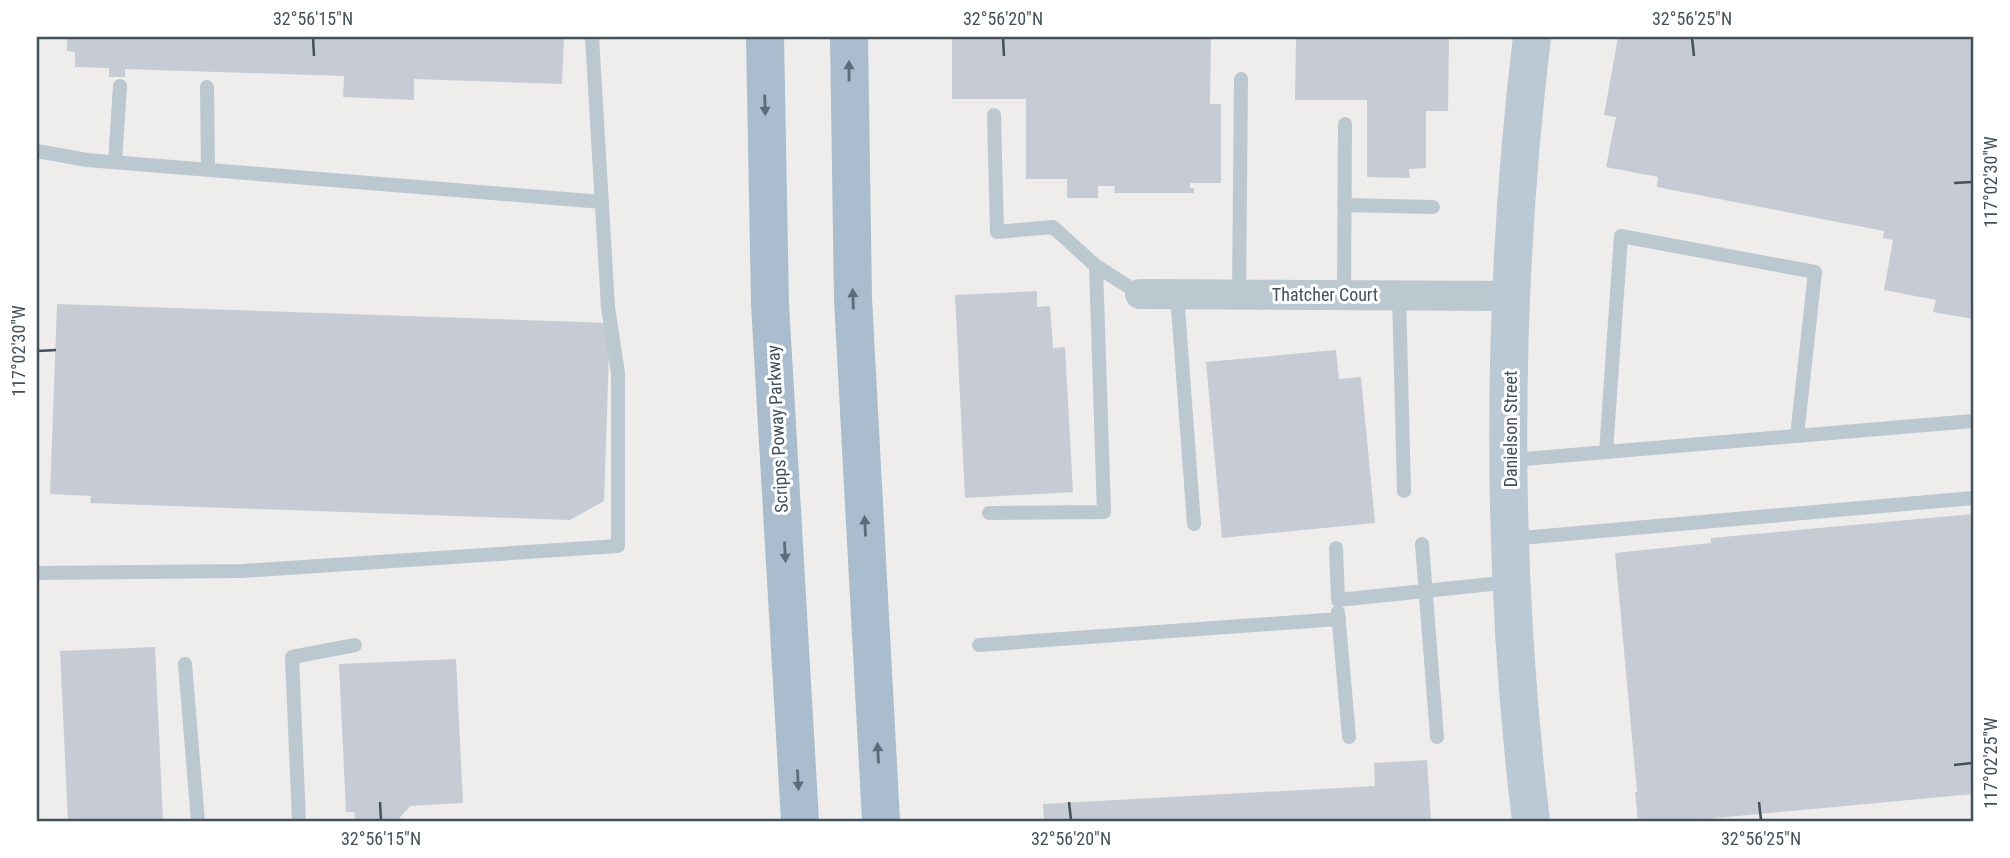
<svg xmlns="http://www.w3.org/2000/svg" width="2010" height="858" font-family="'Roboto Condensed',sans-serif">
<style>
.building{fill:#c7cbd3}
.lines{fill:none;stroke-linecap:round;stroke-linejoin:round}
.lane{stroke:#bbc8d0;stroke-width:14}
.street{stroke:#bbc8d0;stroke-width:30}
.secondary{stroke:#bbc9d5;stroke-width:38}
.primary{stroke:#a9bdce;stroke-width:38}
.oneway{fill:#5c6c78}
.ticks{fill:none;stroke:#43515b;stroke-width:2.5}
.labels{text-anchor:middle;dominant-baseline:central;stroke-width:6;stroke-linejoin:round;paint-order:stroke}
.street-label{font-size:18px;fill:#43515b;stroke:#fff}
.neatline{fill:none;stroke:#43515b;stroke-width:2.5}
.ticks-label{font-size:18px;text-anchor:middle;fill:#43515b}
</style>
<rect width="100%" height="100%" fill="#efecec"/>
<path class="building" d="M67,37h497l-2,47 -148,-5v21l-71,-3 1,-21 -219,-7v8h-16v-9l-34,-1v-15l-8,-1z
M952,37h259l-1,67h11v79h-31v5h4v5h-80l1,-7h-17v12h-31v-19h-41v-80h-74z
M1296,37h153l-1,74h-22v57l-17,1 1,9 -43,-1v-77h-72z
M1618,37h355v282l-40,-7 3,-12 -52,-10 9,-50 -10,-2 1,-7 -227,-44 1,-10 -52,-10 10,-50 -12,-2z
M1037,291v16l13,-1 3,42 12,-1 8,145 -108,6 -10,-203z
M57,304l553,19 -6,178 -34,19 -480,-17 1,-7 -41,-2z
M1336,350l3,29 22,-2 14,146 -153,15 -16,-176z
M1973,514v280l-288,27h-47l-3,-29h2l-22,-239 96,-10v-5z
M155,647l8,174h-95l-8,-170z
M456,659l7,144 -53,3 -13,15h-41l-2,-9h-8l-7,-148z
M1427,760l4,61h-387l-1,-17 332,-18 -1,-23z"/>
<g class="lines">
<path class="lane" d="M207,87l1,82
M994,115l3,117 56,-5 43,39 44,28
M37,151l50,9 515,42
M115,162l5,-76
M1344,205l89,2
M1177,294l17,230
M1239,294l2,-215
M1344,294l1,-170
M1399,295l5,196
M1606,452l15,-216 194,36 -18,164
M1511,460l462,-39
M989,513l115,-1 -8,-246
M1511,539l462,-41
M1422,544l15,193
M1336,548l2,52 173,-18
M37,573l205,-2 376,-25v-173l-10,-66 -16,-270
M1338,612l11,125
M979,645l360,-26
M185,664l13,157
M299,821l-7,-164 63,-12"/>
<path class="street" d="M1140,294l371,2"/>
<path class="secondary" d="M1531,821c-31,-257 -30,-527 1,-784"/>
<path class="primary" d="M765,37l5,267 30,517
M849,37l4,262 28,522"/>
</g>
<defs><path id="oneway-solid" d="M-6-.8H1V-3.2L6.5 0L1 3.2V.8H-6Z" transform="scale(1.75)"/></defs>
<g class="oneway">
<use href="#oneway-solid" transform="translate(849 71) rotate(-90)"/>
<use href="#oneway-solid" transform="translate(765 105) rotate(88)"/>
<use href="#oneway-solid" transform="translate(853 299) rotate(-92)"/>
<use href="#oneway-solid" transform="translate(865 526) rotate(-93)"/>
<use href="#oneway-solid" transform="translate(785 552) rotate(87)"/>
<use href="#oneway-solid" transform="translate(878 753) rotate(-93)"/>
<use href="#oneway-solid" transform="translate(798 780) rotate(87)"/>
</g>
<path class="ticks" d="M313,38l1,18M1003,38l1,18M1692,38l2,18M1954,183l18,-1M38,351l18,-1M1954,765l18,-2M380,802l1,18M1069,802l2,18M1759,802l2,18"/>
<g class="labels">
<g class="street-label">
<text x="1325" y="294">Thatcher Court</text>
<text transform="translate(777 429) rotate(-93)">Scripps Poway Parkway</text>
<text transform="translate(1510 429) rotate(-90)">Danielson Street</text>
</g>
</g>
<rect width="2010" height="858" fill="none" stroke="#ffffff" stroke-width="77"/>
<rect x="38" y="38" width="1934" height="782" class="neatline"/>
<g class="ticks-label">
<text x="313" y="25">32°56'15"N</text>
<text x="1003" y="25">32°56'20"N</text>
<text x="1692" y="25">32°56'25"N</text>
<text transform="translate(1991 182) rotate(-90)" y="6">117°02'30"W</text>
<text transform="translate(19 351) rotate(-90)" y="6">117°02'30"W</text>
<text transform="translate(1991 763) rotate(-90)" y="6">117°02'25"W</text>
<text x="381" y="845">32°56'15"N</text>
<text x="1071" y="845">32°56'20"N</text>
<text x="1761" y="845">32°56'25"N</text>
</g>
</svg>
